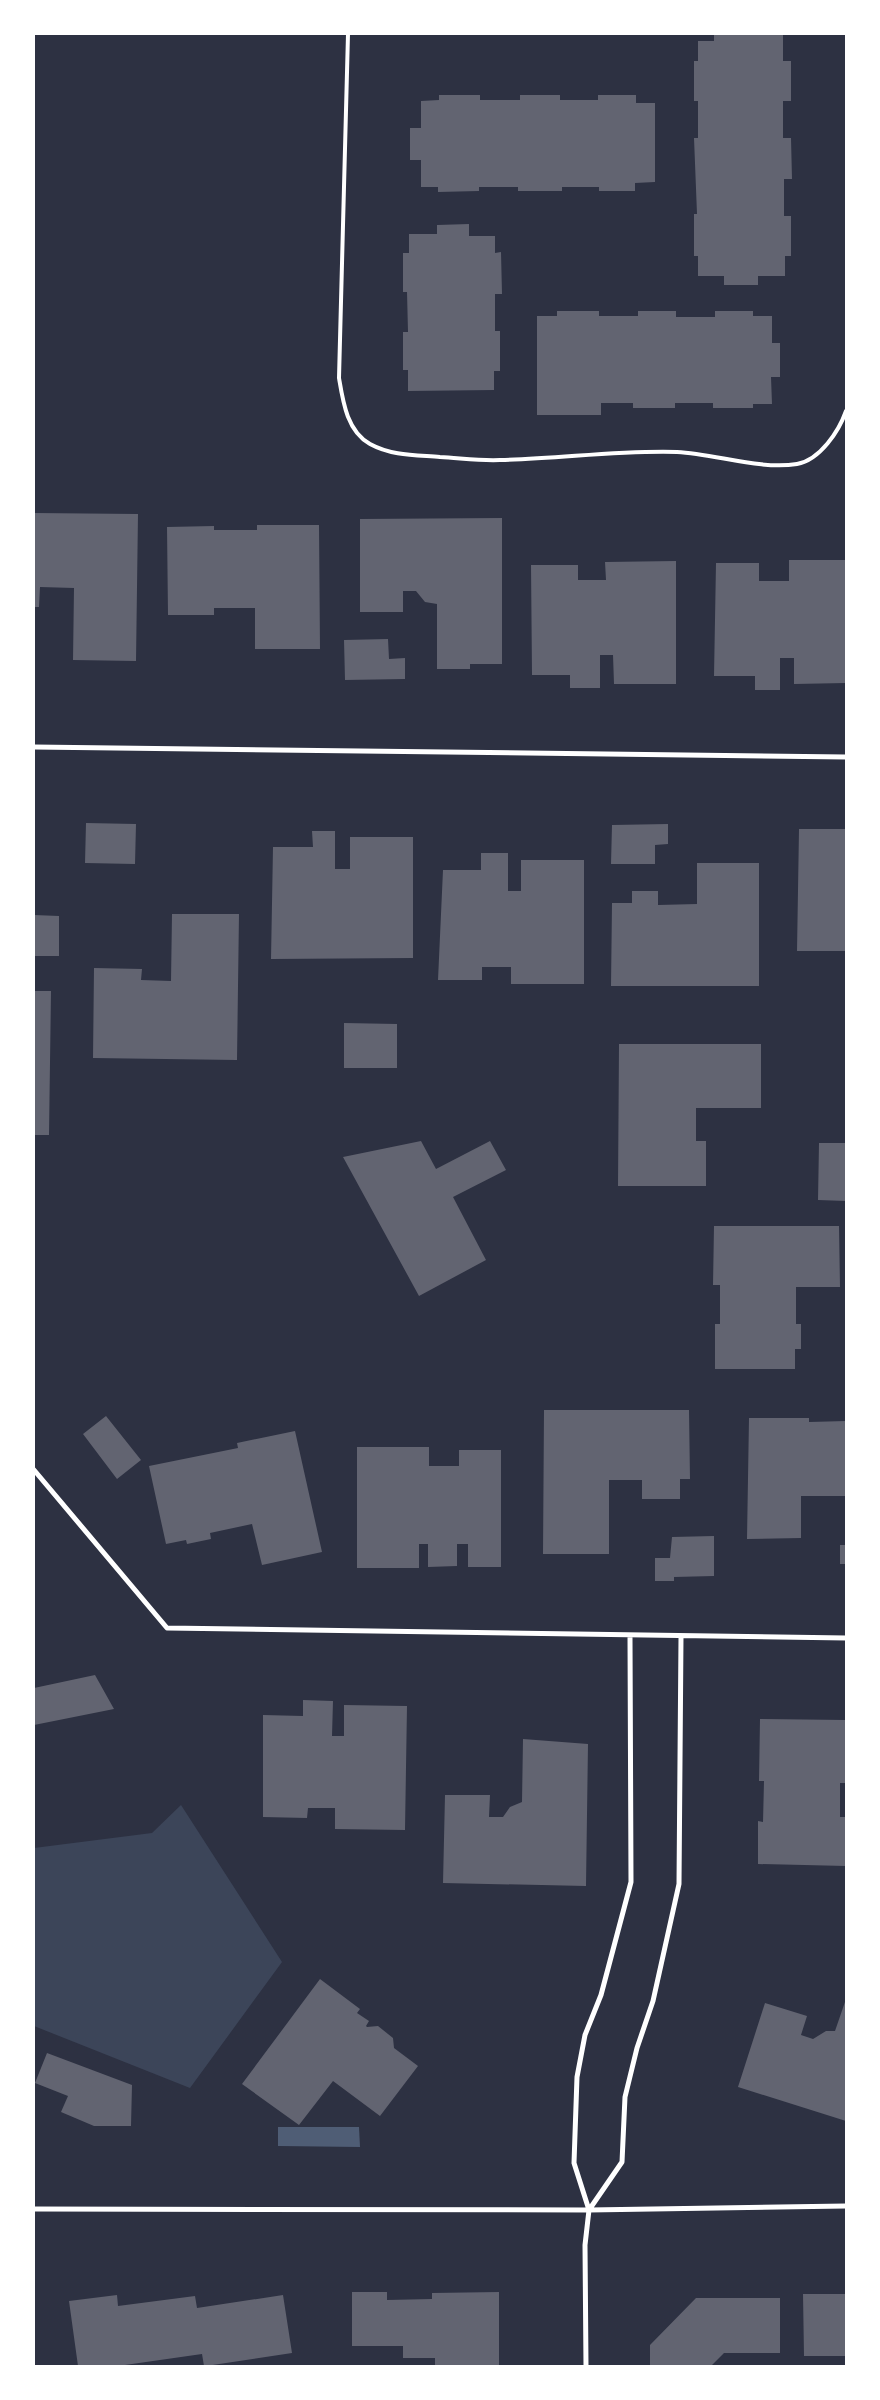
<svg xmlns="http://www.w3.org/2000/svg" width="880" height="2400" font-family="Ubuntu,sans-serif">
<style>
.green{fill:#3c4559}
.water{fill:#4f5d75}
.building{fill:#626471}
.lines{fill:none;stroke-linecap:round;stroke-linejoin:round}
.service{stroke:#fff;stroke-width:4}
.minor{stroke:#fff;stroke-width:5}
</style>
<rect width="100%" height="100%" fill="#2d3142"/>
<path class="green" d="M181,1805l101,157 -92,126 -156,-62v-178l118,-15z"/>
<path class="water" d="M278,2127h81l1,20 -82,-1z"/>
<path class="building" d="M714,34h69v27h8v40h-8v37h8l1,41h-8v37h7v40h-6v20h-27v9h-34v-9h-26v-20h-4v-42h3l-3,-76h4v-37h-4v-40h4v-20h16z
M439,95h41v5h40v-5h40v5h38v-5h38v8h19v79l-20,1v8h-36v-4h-37v4h-44v-4h-39v4l-41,1v-5h-17v-27h-11v-32h11v-27l18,-1z
M469,224v12h26v17l6,-1 1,42h-7v37h5v40h-6v19l-86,1v-21h-5v-38h5l-1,-40h-4v-39h6v-19h28v-9z
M557,311h42v5h39v-5h38v6h39v-6h38v5h19v27h8v34h-9l1,27h-19v4h-40v-5h-38v5h-42v-5h-32v12h-64v-99h20z
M34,513l104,1 -2,147 -63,-1 1,-72 -34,-1 -1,20h-5z
M502,518v146h-32v5h-33v-65l-12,-2 -9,-11h-13v21h-43v-93z
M257,525h62l1,124h-65v-41h-41v7h-46l-1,-88 47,-1v4h43z
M789,560h57v123l-52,1v-26h-14v32h-25v-14h-41l2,-113h43v18h30z
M676,561v123h-62l-1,-29h-13v33h-30v-13h-38l-1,-110h47v15h28l-1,-18z
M388,639l1,20 16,-1v21l-60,1 -1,-40z
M86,823l50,1 -1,40 -50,-1z
M668,824v20l-13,1v19h-44l1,-39z
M799,829h47v122h-49z
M312,831h23v38h15v-32h63v121l-142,1 2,-112h40z
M481,853h27v38h13v-31h63v124h-73v-17h-29v13h-44l5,-110h38z
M697,863h62v123h-148l1,-83h20v-12h26v14l39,-1z
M172,914h67l-2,146 -144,-2 1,-90 48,1 -1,11 30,1z
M34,915l25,1v40h-25z
M34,991h17l-2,144h-15z
M344,1023l53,1v44h-53z
M619,1044h142v64h-65v33h10v45h-88z
M421,1141l15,28 54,-28 16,29 -53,27 33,63 -67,36 -76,-139z
M819,1143h27v58l-28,-1z
M714,1226h125l1,61h-44v37h5v25h-6v20h-80v-45h5v-39h-7z
M544,1410h145l1,69h-10v20h-38v-19h-33v74h-66z
M106,1416l35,44 -24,19 -34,-45z
M749,1418h60v4l37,-1v75h-45v42l-54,1z
M295,1431l27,121 -60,13 -10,-41 -42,9 1,6 -24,5 -1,-4 -20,4 -17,-78 89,-18 -1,-5z
M357,1447h72v19h30v-16h42v117h-33v-23h-11v22l-29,1v-23h-9v24h-62z
M714,1536v40l-40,1v4h-19v-23h15l2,-21z
M840,1545h6v19h-6z
M95,1675l19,34 -80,16v-37z
M303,1700l30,1 -1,35h12v-31l63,1 -2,124 -70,-1v-21h-27l-1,10 -44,-1v-102l40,1z
M760,1719l86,1v63h-6v34h6v49l-88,-2v-43l5,1 1,-41h-5z
M523,1739l65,5 -2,142 -143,-3 2,-88h45l-1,22h14l7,-10 12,-5z
M320,1979l40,30 -3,4 12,8 -3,5 1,1 11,-1 15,12 1,10 24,18 -38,50 -47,-35 -34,44 -57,-41z
M846,1999v122l-108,-34 27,-84 42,13 -6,19 12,4 13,-8h9z
M47,2053l85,32 -1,41h-37l-33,-14 7,-16 -33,-13z
M352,2292h35v8l45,-1v-6l67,-1v74h-64v-8h-32v-12h-51z
M803,2294h43v62h-42z
M117,2295l1,11 77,-10 2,12 86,-13 9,58 -86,13h-2l-2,-12 -84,12h-40l-9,-65z
M696,2298h84v55h-56l-13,13h-61v-21z"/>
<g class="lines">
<path class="service" d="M348,34l-9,344c4,24 8,53 31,66 22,12 46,11 70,13 20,1 40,4 60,3 60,-1 118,-10 177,-8 39,2 83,18 120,12 23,-4 42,-33 49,-53"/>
<path class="minor" d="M34,747l812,10
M34,1470l133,158 679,10
M34,2209l555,1 257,-4
M589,2210l33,-48 3,-65 12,-49 16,-47 26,-117 2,-247
M586,2366l-1,-121 4,-35 -15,-47 3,-86 8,-42 16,-40 30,-113 -1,-245"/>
</g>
<rect width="880" height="2400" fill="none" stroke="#ffffff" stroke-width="70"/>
</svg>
